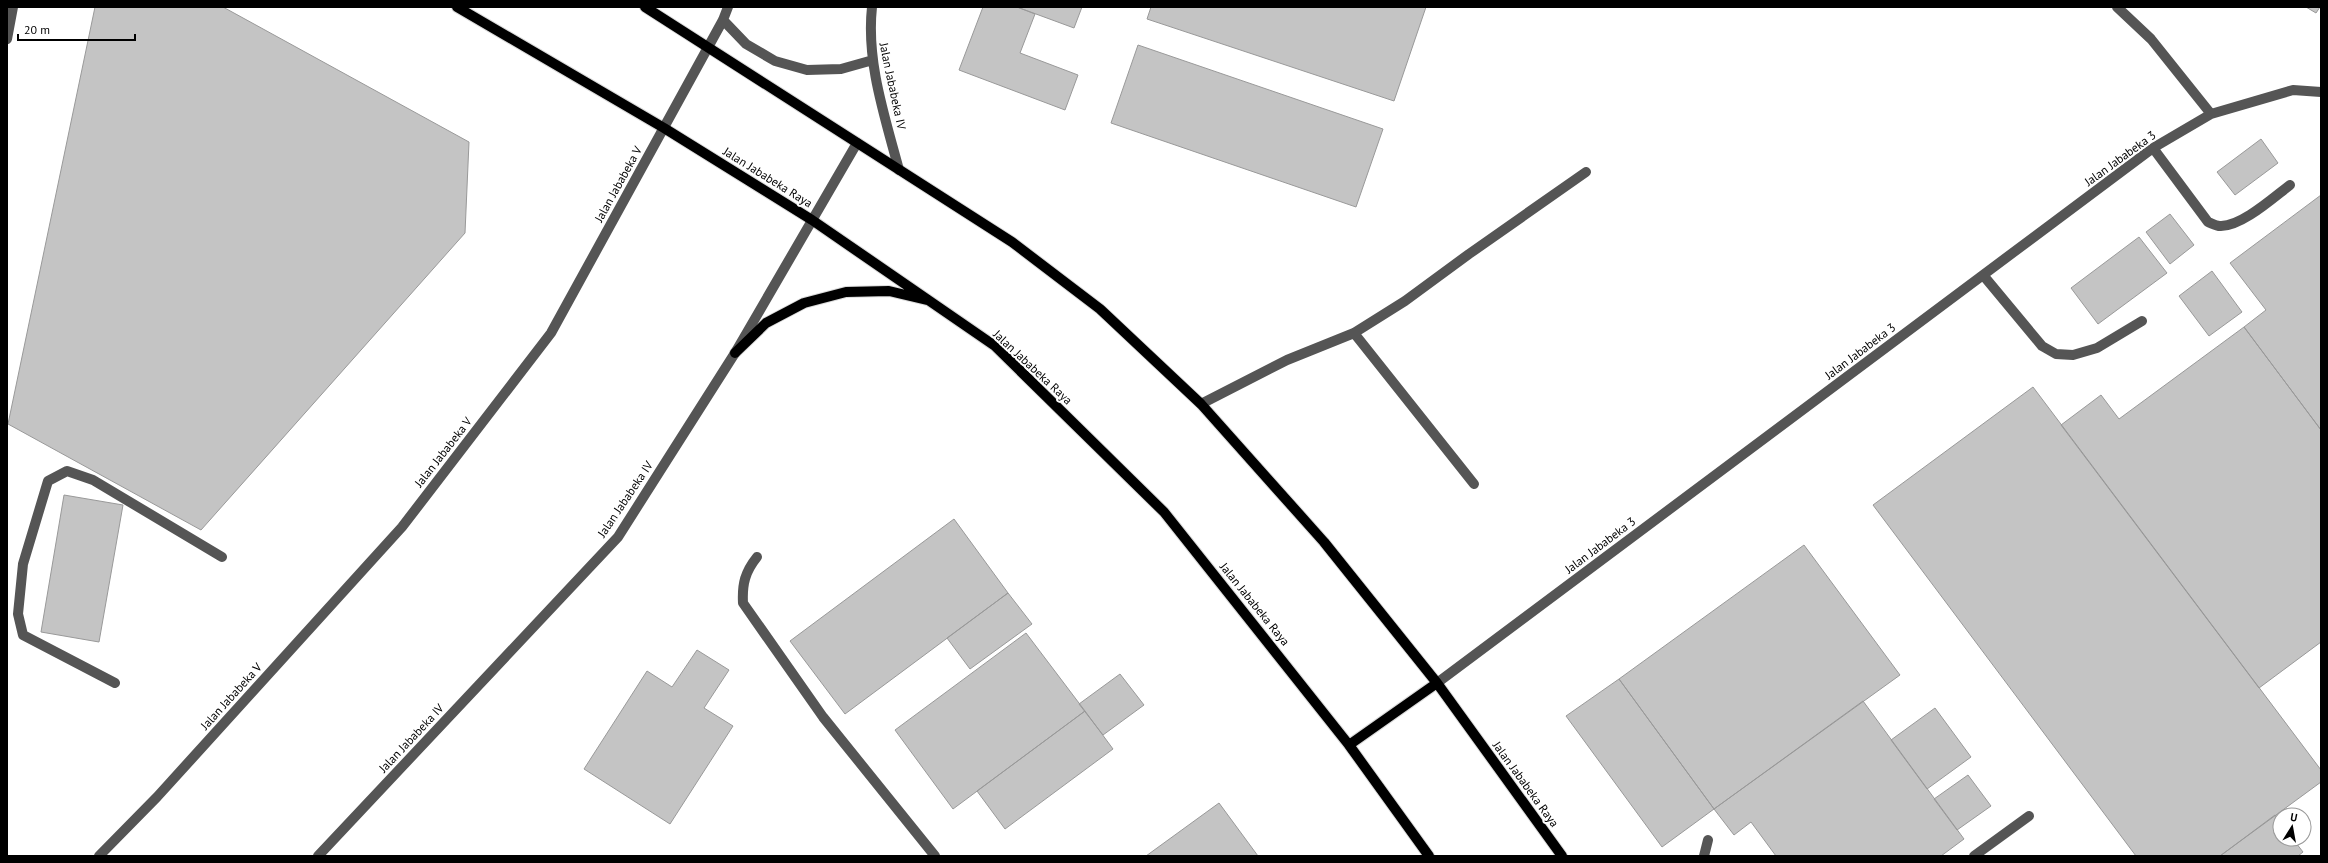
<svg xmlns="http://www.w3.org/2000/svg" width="2328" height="863" font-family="'PT Sans',sans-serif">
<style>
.building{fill:#c4c4c4;stroke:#999}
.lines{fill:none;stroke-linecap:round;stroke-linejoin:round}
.major-casing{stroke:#dbdbdb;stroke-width:12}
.minor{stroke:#555;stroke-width:10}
.major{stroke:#000;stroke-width:10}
.labels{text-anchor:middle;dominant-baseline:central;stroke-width:4;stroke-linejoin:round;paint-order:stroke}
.street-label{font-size:12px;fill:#000;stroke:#fff}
</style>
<rect width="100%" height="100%" fill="#fff"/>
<path class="building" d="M95,7h128l246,135 -4,91 -264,297 -193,-106z
M983,7h34l18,7 -15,39 58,22 -13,35 -106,-40z
M1017,7h65l-8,21z
M1151,7h275l-32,94 -247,-82z
M2306,7h14l-4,6z
M1138,45l245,84 -27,78 -245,-84z
M2261,139l17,24 -43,32 -18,-23z
M2321,195v235l-77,-103 22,-17 -36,-47z
M2170,214l24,31 -24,19 -24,-32z
M2139,237l28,36 -69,51 -27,-36z
M2212,271l30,41 -33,24 -30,-40z
M2244,327l77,103v212l-62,46 -198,-263 40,-30 18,24z
M2033,387l288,383v12l-101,74h-84l-263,-351z
M64,495l59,10 -24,137 -58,-10z
M954,519l54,74 -163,121 -55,-73z
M1804,545l96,130 -186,134 -95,-130z
M1008,593l24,31 -62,45 -23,-31z
M1026,633l59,78 -132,98 -58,-79z
M697,650l32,20 -25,38 29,18 -63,98 -86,-55 63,-98 25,16z
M1120,674l24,31 -41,30 -24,-31z
M1619,679l95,130 -52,38 -96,-131z
M1863,701l101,138 -23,17h-165l-25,-34 -17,13 -20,-26z
M1935,708l36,49 -44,32 -36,-49z
M1085,711l28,38 -108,80 -28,-38z
M1968,775l23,31 -34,24 -23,-31z
M1219,803l39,53h-112z
M2275,815l5,7v17h13l10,13 -5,4h-78z"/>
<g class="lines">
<defs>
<path id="major" d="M457,7l207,121 148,92 183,126 169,166 185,233 80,111
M645,7l367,235 88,67 101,95 123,138 113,141 125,173
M735,353l31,-30 38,-20 42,-11 43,-1 38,9
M1349,745l88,-62"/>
</defs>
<use href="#major" class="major-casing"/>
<path class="minor" d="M872,7c-6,55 13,110 27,163
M2117,7l34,32 60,75
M723,20l23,24 29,17 32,9 34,-1 32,-9
M7,39l6,-32
M2153,148l55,74c3,1 8,4 12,4 21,1 54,-29 70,-41
M1983,275l59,71 14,8 17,1 24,-7 45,-27
M1354,333l120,151
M1201,404l86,-44 67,-27 51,-32 64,-47 117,-82
M757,557c-12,15 -15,27 -14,46l80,114 112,139
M115,683l-92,-48 -5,-21 5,-50 25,-83 19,-10 26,9 129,77
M1437,683l716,-535 58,-34 82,-24 28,2
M99,856l58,-59 245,-270 149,-194 172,-313 5,-13
M318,856l300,-319 117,-184 122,-210
M1704,856l4,-16
M1974,856l55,-40"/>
<use href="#major" class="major"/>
</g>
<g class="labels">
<g class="street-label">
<text transform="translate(893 86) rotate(78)">Jalan Jababeka IV</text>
<text transform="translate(2120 158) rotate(-36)">Jalan Jababeka 3</text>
<text transform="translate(768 177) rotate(32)">Jalan Jababeka Raya</text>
<text transform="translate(618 184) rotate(-61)">Jalan Jababeka V</text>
<text transform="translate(1860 351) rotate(-37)">Jalan Jababeka 3</text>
<text transform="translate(1033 367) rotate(43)">Jalan Jababeka Raya</text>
<text transform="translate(443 452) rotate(-52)">Jalan Jababeka V</text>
<text transform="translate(625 499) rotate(-56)">Jalan Jababeka IV</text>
<text transform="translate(1600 545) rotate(-37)">Jalan Jababeka 3</text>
<text transform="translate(1255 604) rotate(51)">Jalan Jababeka Raya</text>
<text transform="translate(231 696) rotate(-48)">Jalan Jababeka V</text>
<text transform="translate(411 738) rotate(-47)">Jalan Jababeka IV</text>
<text transform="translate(1526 784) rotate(54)">Jalan Jababeka Raya</text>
</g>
</g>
<rect width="2328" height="863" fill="none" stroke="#000000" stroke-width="16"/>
<g transform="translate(2292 827) rotate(11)"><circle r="19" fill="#ffffff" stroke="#999999"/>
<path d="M0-3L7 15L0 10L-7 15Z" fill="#000000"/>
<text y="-6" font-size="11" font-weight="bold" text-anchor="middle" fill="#000000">U</text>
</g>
<path d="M18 34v6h117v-6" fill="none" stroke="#000000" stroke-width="2"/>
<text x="24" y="34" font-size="12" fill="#000000" stroke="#ffffff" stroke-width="3" paint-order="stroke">20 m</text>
</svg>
